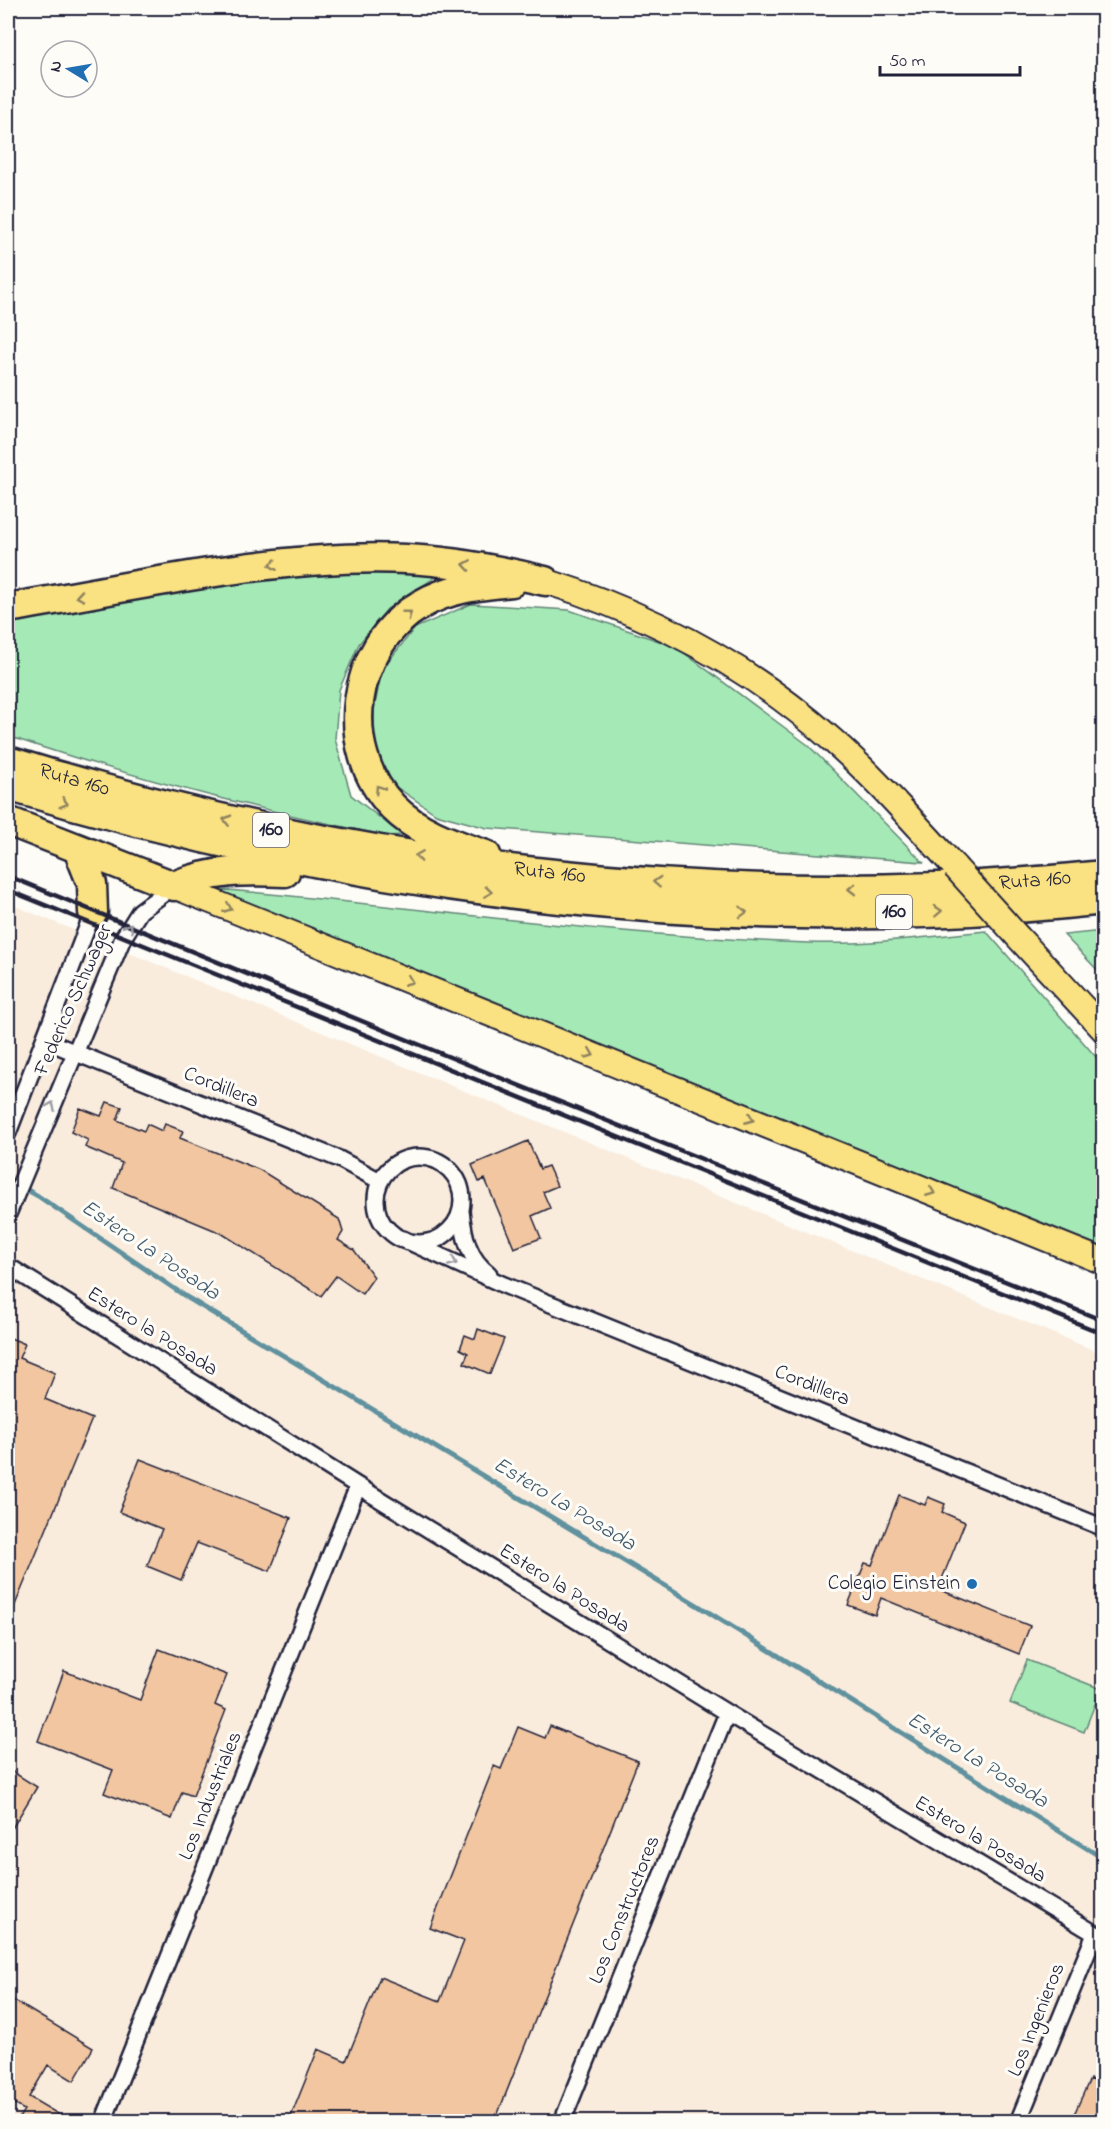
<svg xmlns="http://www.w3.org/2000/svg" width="1111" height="2129" font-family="'Indie Flower',sans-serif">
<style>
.built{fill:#f9ecdd}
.green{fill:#a5eab6;stroke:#648678;stroke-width:1.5}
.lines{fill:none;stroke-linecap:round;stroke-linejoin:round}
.stream{stroke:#60919e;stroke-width:5}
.building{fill:#f1c6a1;stroke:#22223b;stroke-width:1.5}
.street-casing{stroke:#22223b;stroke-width:20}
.primary-casing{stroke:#22223b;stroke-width:28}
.highway-casing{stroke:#22223b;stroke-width:33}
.street{stroke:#fdfcf7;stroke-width:15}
.primary{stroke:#fae181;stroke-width:24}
.highway{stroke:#fae181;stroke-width:28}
.rail{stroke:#22223b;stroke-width:4.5}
.primary-bridge-casing{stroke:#22223b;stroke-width:28;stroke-linecap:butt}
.primary-bridge{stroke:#fae181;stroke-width:24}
.oneway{stroke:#8e825e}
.oneway2{stroke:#9a9aa2}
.poi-dot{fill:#1f6fb2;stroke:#fdfcf7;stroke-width:2}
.labels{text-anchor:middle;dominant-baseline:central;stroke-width:6;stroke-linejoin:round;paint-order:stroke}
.shield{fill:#fdfcf7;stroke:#646373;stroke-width:1.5}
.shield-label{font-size:20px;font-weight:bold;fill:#22223b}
.street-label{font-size:21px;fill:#22223b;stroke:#fdfcf7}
.poi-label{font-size:21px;fill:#22223b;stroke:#fdfcf7;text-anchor:end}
.water-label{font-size:22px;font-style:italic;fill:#415a6d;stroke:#fdfcf7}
</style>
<rect width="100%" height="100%" fill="#fdfcf7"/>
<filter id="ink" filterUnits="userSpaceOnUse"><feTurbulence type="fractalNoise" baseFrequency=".0167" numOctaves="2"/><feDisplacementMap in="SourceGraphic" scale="12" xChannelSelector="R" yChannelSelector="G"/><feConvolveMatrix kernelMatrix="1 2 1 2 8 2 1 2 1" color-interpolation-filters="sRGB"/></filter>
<g filter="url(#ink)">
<path class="built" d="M8,903l1095,451v767h-1095z"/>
<path class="green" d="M365,570l77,3 -55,36 -28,35 -20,46 -4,49 16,56 51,40 -14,1c-129,-26 -256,-58 -380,-100v-114l204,-37z
M471,604l98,6 107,37 132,98 115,117 -436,-34 -51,-14 -47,-32 -14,-20 -1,-52 8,-41 33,-41z
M228,890c194,17 386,47 581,53 58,2 118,-6 177,-12l117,134v182l-886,-356z
M1103,931h1l-1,45 -39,-41z
M1027,1660l74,29 -17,43 -74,-29z"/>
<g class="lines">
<path class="stream" d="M8,1179l30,17 150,102 509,307 407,254"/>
</g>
<path class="building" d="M107,1102l15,5 -5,13 27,11 3,-7 15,7 3,-7 18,7 -3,7 80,32 79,49 4,13 -5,8 16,10 20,27 -12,17 -26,-18 -15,20 -100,-63 -108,-45 9,-25 -37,-16 3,-7 -17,-8 9,-24 21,8z
M528,1141l12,28 8,-3 9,20 -14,6 7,16 -18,8 9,22 -27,10 -29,-69 -6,3 -7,-17z
M478,1329l26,10 -14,35 -26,-11 4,-10 -8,-4 5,-14 10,4z
M8,1337l17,7 -6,14 36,15 -10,26 47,20 -84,203z
M140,1459l151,59 -21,53 -73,-28 -16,37 -34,-14 15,-37 -43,-17z
M899,1495l26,10 3,-8 17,7 -3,8 23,10 -27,67 92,37 -11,28 -138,-56 -6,17 -27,-10 17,-42 7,2z
M159,1649l68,26 -12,30 11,5 -33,86 -11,-4 -10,27 -68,-26 9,-23 -75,-29 26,-70 76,29z
M550,1726l88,35 -143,360h-206l29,-72 28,12 34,-84 60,24 24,-60 -34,-13 64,-162 7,3 17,-42 27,11z
M8,1769l29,18 -29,48z
M8,1997l85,51 -19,33 -26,-16 -19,32 41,24h-53l7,-11 -16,-10z
M1090,2079l14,6v36h-33z"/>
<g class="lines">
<defs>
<path id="street" d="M44,1040l295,119 41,22
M8,1133l85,-221
M376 1200a43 43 0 1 1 86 0a43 43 0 1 1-86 0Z
M461,1211c3,26 7,47 28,63
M8,1214l115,-276 17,-27 34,-25
M403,1239l101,46 600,243
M8,1266l350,220 369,227 377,226
M103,2122l255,-636
M562,2122l165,-409
M1018,2122l77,-188"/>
<path id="primary" d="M545,581c105,33 204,85 286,158 45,39 84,85 124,128
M174,886l930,376
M1018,937l86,93"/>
<g id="highway">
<path d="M8,608c127,-21 269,-55 398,-49 47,2 93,11 139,22"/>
<path id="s1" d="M8,761c352,109 728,153 1096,114"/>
<path d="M8,786c353,106 727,155 1096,114"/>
<path d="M8,821l166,65c38,-16 71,-16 111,-14"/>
<path d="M78,849l14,35 1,28"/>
<path d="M486,855c-32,-11 -69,-23 -93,-48 -56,-58 -43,-160 27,-202 28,-17 60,-20 92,-23"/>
</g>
</defs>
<use href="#street" class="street-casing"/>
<use href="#primary" class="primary-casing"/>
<use href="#highway" class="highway-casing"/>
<use href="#street" class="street"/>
<use href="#primary" class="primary"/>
<use href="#highway" class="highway"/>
<path class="rail" d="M8,876l505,207 591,238
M8,890l1096,444"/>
<defs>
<path id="primary-bridge" d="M955,867l63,70"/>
</defs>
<use href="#primary-bridge" class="primary-bridge-casing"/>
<use href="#primary-bridge" class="primary-bridge"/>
</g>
<defs><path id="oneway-chevron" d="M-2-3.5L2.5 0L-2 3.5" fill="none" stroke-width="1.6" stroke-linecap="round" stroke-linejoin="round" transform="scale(1.5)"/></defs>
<g class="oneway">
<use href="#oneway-chevron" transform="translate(273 565) rotate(173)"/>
<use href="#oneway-chevron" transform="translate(467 565) rotate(-171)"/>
<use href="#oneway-chevron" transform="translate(80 596) rotate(171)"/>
<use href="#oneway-chevron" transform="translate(408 614) rotate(-38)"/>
<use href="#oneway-chevron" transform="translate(379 789) rotate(-123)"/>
<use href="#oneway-chevron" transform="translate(64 803) rotate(16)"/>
<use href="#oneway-chevron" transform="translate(227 820) rotate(-167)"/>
<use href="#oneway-chevron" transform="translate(419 856) rotate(-172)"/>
<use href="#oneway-chevron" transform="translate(657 882) rotate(-177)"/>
<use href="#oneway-chevron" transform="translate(852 889) rotate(-180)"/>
<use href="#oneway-chevron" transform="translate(488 892) rotate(7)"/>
<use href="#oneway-chevron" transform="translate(228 908) rotate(22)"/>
<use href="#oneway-chevron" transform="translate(938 911) rotate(-3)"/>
<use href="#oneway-chevron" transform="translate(743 912) rotate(2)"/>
<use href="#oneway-chevron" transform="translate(409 981) rotate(22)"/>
<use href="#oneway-chevron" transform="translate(590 1054) rotate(22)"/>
<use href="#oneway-chevron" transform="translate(750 1119) rotate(22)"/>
<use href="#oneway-chevron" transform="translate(931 1192) rotate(22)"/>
</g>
<g class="oneway2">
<use href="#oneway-chevron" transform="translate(129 927) rotate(-60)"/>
<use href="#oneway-chevron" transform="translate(51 1106) rotate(-67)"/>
<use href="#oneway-chevron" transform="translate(453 1262) rotate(24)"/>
</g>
</g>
<circle class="poi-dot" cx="972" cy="1584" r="6"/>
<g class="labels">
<g class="shield">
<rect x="253" y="813" width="36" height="34" rx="4.5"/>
<rect x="876" y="895" width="36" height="34" rx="4.5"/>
</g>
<g class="shield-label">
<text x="271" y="830">160</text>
<text x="894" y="912">160</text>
</g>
<g class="street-label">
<text stroke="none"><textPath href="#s1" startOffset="69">Ruta 160</textPath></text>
<text stroke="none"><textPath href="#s1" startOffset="554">Ruta 160</textPath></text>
<text stroke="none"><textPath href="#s1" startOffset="1040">Ruta 160</textPath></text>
<text transform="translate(74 1000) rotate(-66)">Federico Schwager</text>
<text transform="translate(221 1088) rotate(22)">Cordillera</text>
<text transform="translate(152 1332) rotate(32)">Estero la Posada</text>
<text transform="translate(812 1386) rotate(22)">Cordillera</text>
<text transform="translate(564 1589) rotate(32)">Estero la Posada</text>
<text transform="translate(211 1796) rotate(-68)">Los Industriales</text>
<text transform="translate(980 1840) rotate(31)">Estero la Posada</text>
<text transform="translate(625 1910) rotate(-68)">Los Constructores</text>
<text transform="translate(1037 2020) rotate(-68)">Los Ingenieros</text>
</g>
<g class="poi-label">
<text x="960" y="1584">Colegio Einstein</text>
</g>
<g class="water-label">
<text transform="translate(150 1251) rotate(34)">Estero La Posada</text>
<text transform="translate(564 1505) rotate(31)">Estero La Posada</text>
<text transform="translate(977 1761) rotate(32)">Estero La Posada</text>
</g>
</g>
<rect width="1111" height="2129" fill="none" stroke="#fdfcf7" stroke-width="30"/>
<rect x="15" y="15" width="1081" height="2099" fill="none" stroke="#22223b" stroke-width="2" filter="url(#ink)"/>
<g transform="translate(69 69) rotate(281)"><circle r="28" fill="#fdfcf7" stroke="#a5a5ac" stroke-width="1.5"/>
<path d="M0-4.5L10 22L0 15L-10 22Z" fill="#1f6fb2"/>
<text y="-9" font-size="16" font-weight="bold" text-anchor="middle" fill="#22223b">N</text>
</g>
<path d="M880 66v9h140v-9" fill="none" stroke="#22223b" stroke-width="3"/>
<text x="889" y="66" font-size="18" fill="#22223b" stroke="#fdfcf7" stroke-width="4.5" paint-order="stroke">50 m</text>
</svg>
